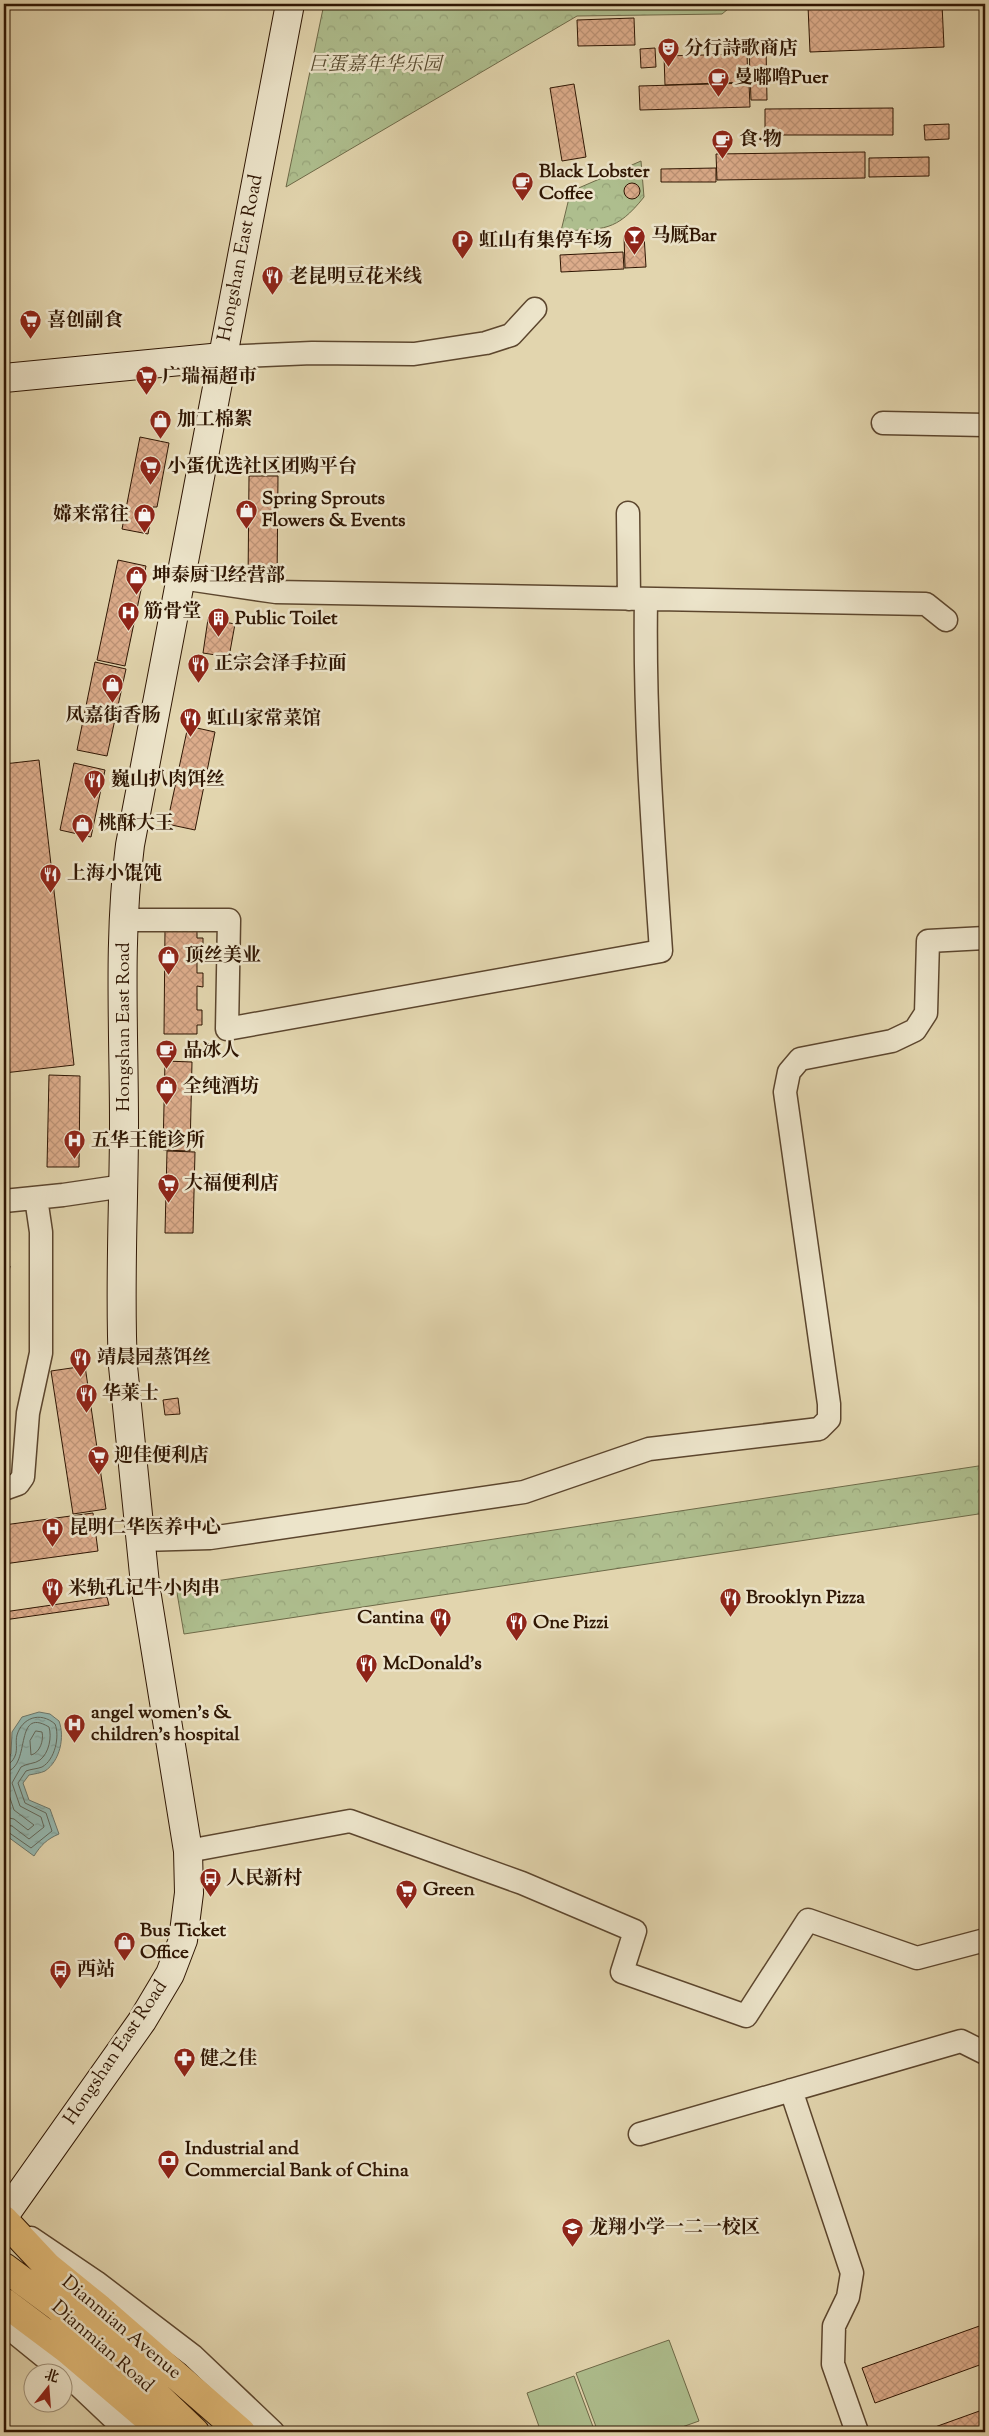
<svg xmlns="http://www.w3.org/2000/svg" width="989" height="2436" font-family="'Sorts Mill Goudy','Noto Serif SC',serif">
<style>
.forest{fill:url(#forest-crowns);stroke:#6e6a48}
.garden{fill:#aebe8e;stroke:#6e6a48}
.water{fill:url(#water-ripples);stroke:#6c776b}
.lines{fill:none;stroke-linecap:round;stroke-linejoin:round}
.shore{stroke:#62675a;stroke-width:1}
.building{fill:url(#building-cross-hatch);stroke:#2f1603}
.street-casing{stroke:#5c462e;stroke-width:25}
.secondary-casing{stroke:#2f1603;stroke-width:30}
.primary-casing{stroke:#2f1603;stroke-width:30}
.street{stroke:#ece4ca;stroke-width:22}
.secondary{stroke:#ece4ca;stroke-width:28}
.primary{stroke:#e1ba77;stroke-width:28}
.labels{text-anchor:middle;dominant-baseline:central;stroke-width:5;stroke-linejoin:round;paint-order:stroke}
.poi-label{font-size:19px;font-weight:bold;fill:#2f1603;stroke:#ece4ca;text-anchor:start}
.park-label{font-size:19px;font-style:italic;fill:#55482d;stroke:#ece4ca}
.street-label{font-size:19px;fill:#2f1603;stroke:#ece4ca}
</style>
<defs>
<pattern id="forest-crowns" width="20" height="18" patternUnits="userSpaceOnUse" patternTransform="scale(1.25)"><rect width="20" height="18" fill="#aebe8e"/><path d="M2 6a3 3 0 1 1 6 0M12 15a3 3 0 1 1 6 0" fill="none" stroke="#96a379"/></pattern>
<pattern id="water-ripples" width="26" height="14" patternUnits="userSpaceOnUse" patternTransform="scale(1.25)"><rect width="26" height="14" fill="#95b8b0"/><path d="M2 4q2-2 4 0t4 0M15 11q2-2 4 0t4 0" fill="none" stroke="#819d96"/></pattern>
<pattern id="building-cross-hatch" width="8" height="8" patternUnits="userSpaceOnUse" patternTransform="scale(1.25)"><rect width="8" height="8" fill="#dcac8b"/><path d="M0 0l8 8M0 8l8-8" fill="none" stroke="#bd9376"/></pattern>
</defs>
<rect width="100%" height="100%" fill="#e2d5ae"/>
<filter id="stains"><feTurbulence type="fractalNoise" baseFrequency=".004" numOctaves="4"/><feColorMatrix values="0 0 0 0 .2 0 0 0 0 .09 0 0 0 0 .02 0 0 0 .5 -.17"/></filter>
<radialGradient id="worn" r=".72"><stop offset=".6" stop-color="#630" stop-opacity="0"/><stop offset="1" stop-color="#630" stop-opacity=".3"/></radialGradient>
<path class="forest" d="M324,4h410l-12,10 -145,2 -291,171z
M641,161l3,36c-28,35 -40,32 -83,34l8,-33 5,-8z
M985,1465v48l-801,121 -8,-47z"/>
<path class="garden" d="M669,2340l30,81 -31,11h-70l-22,-59z
M574,2376l21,56h-54l-14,-39z"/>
<path class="water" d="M39,1712l11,2 9,7c6,16 1,40 -14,50 -4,2 -11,3 -16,4l-6,8 6,17 21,9 9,25c-12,5 -18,11 -25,22l-30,-22v-71l7,-9 1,-22 10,-15z"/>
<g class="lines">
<path class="shore" d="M36,1731l6,1c2,8 -2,21 -11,23l-1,-14z
M4,1766c5,-1 9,-5 11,-10 3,-7 0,-14 2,-21 5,-17 23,-24 38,-11 5,12 0,36 -13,43 -5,2 -11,2 -16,4l-8,12 7,20 21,10 6,18 -21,17 -23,-16 -4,-1
M4,1772c29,-2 8,-67 45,-45 3,10 0,26 -9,33 -5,4 -13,3 -19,7l-9,16 8,23 21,11 3,10 -15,12 -17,-13 -8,-2
M4,1780l10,30 20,15 -6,5 -14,-11 -10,-2"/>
</g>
<path class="building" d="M863,4h79l2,43 -134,5 -2,-46z
M634,18l1,27 -57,1 -1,-26z
M766,46l1,54h-16l-2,-53z
M655,48l1,19 -15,1 -1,-19z
M747,54l1,28 -83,3 -1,-29z
M749,83l1,24 -110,3 -1,-24z
M574,84l12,73 -24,4 -12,-73z
M893,108v27h-128v-26z
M949,124v15l-24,1 -1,-15z
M865,152v26l-148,2 -1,-26z
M929,157v19l-60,1v-19z
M716,168v14h-55v-13z
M624 191a8 8 0 1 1 16 0a8 8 0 1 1-16 0Z
M644,235l2,32 -21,1 -1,-32z
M623,252l1,17 -63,3 -1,-17z
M140,437l29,6 -12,64h-4l-5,27 -26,-5z
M249,476h29l-1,109 -29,-1z
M118,560l28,6 -21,100 -28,-6z
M208,619l27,5 -6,33 -26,-4z
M95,662l31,7 -19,87 -30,-6z
M188,726l27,6 -20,98 -28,-6z
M39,760l35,305 -70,8v-309z
M74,763l31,7 -14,67 -31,-7z
M165,928l32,1v9h6v16h-6v19h6v14l-6,-1v24h5v15h-5v9h-33z
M165,1061l27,1 -2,89 -27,-1z
M49,1075l31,1 -1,91h-32z
M167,1151l28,1 -2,81h-28z
M4,1265l6,1 -6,34z
M85,1366l21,143 -33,5 -22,-143z
M178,1398l2,16 -15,1 -2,-15z
M93,1513l5,38 -94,13v-39z
M107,1597l2,8 -105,15v-8z
M985,2324v39l-110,40 -13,-35z
M985,2409v23h-48l-2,-5z"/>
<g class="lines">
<defs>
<path id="street" d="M222,357l90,-4 102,1 72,-11 25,-8 24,-26
M883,423l102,2
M628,513l1,86
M181,578l95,14 650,12 20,16
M123,920h106l-2,109 434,-78c-8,-117 -17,-234 -15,-352
M4,1201l59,-6 61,-9
M4,1489l14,-5 5,-7 5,-64 13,-60v-121l-5,-34
M141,1540l69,-2 314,-46 125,-43 170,-20 10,-10v-15l-44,-312 4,-20 11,-13 92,-18 23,-11 11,-17 2,-72 57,-3
M188,1851l162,-30 172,62 113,48 -13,41 124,44 62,-96 109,38 68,-18
M791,2090l61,183 -4,24 -14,29 -1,38 24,68
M640,2134l321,-93 24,12
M31,2238l65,44 97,74 80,76
M4,2324l69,56 55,52"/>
<path id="secondary" d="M4,378l218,-21
M4,2216l138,-195 28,-47 13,-34 6,-47 -1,-42 -43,-267 -22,-218c-4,-81 1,-162 1,-243 0,-92 -6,-186 6,-278l160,-841"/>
<path id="primary" d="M4,2220l44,47 52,42 141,123
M4,2267l54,40 91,81 46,44
M4,2302l64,48 96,82"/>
</defs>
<use href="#street" class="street-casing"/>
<use href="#secondary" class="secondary-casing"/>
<use href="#primary" class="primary-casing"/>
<use href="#street" class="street"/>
<use href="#secondary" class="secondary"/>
<use href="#primary" class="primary"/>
</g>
<defs>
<symbol id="theatre-pin" viewBox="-11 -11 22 30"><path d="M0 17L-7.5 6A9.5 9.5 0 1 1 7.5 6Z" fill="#8f2418" stroke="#ece4ca"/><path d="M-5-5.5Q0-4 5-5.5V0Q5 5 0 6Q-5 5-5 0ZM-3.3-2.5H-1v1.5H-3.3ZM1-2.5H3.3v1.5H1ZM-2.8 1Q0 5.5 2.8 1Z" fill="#fff"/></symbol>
<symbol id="cafe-pin" viewBox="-11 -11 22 30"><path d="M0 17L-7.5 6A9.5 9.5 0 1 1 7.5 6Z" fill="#8f2418" stroke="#ece4ca"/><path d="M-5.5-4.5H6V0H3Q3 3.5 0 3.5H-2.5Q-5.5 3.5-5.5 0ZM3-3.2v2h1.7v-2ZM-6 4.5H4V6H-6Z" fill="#fff"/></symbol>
<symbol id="bar-pin" viewBox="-11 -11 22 30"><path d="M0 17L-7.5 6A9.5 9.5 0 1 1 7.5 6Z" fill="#8f2418" stroke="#ece4ca"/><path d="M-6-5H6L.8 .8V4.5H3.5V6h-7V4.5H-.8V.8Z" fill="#fff"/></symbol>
<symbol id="parking-pin" viewBox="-11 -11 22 30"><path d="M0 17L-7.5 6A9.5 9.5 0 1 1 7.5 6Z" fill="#8f2418" stroke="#ece4ca"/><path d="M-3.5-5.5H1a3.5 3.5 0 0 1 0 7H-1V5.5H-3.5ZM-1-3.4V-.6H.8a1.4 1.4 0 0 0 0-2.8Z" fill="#fff"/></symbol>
<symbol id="restaurant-pin" viewBox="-11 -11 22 30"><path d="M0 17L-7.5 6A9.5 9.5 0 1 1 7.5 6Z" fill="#8f2418" stroke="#ece4ca"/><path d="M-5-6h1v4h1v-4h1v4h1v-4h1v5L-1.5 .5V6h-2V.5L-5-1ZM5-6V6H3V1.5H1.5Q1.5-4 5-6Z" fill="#fff"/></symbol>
<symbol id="supermarket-pin" viewBox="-11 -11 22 30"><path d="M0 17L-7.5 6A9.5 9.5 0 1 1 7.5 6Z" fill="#8f2418" stroke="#ece4ca"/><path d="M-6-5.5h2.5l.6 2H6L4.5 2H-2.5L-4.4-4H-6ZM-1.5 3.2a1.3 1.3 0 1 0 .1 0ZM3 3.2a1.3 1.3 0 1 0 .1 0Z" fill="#fff"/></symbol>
<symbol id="shop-pin" viewBox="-11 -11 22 30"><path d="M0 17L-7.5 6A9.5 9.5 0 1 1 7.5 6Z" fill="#8f2418" stroke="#ece4ca"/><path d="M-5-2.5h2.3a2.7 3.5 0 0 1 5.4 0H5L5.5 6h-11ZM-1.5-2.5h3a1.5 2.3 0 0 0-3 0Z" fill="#fff"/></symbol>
<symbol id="hospital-pin" viewBox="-11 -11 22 30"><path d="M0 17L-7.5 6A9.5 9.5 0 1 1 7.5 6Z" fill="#8f2418" stroke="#ece4ca"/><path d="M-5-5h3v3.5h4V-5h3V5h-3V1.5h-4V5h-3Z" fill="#fff"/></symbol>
<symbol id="building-pin" viewBox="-11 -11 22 30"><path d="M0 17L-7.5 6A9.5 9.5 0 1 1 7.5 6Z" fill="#8f2418" stroke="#ece4ca"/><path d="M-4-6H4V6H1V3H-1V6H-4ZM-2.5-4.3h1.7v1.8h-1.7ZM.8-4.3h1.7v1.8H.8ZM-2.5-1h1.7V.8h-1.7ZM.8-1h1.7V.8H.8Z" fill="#fff"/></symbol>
<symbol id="bus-pin" viewBox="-11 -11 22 30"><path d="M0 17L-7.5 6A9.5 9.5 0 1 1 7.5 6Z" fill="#8f2418" stroke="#ece4ca"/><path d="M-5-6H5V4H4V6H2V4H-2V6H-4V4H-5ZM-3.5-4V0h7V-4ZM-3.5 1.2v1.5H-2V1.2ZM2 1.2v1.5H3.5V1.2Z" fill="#fff"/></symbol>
<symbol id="pharmacy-pin" viewBox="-11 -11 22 30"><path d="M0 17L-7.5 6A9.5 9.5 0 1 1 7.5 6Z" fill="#8f2418" stroke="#ece4ca"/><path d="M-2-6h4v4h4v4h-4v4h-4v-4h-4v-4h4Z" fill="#fff"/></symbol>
<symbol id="bank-pin" viewBox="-11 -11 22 30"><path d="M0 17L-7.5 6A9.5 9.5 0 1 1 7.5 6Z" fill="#8f2418" stroke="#ece4ca"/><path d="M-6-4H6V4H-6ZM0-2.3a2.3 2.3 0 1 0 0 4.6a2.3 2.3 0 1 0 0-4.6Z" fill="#fff"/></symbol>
<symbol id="school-pin" viewBox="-11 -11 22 30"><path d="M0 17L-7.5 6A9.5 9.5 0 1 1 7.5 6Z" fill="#8f2418" stroke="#ece4ca"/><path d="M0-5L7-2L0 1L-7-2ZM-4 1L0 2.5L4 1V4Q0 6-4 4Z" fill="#fff"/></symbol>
</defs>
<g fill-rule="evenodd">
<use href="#theatre-pin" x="656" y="36" width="25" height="34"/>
<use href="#cafe-pin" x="706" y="66" width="25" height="34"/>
<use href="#cafe-pin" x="710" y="128" width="25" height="34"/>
<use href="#cafe-pin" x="510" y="170" width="25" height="34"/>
<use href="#bar-pin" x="622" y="224" width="25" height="34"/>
<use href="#parking-pin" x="450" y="228" width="25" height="34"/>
<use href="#restaurant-pin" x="260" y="264" width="25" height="34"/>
<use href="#supermarket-pin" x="18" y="308" width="25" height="34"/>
<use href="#supermarket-pin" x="134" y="364" width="25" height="34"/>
<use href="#shop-pin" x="148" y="408" width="25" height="34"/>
<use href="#supermarket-pin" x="138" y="454" width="25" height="34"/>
<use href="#shop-pin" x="234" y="498" width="25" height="34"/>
<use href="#shop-pin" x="132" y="502" width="25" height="34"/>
<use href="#shop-pin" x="124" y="564" width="25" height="34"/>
<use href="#hospital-pin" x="116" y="600" width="25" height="34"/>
<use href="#building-pin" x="206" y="606" width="25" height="34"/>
<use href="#restaurant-pin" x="186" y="652" width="25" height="34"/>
<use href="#shop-pin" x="100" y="672" width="25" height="34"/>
<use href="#restaurant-pin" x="178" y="706" width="25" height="34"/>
<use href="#restaurant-pin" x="82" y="768" width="25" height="34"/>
<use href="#shop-pin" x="70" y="812" width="25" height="34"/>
<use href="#restaurant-pin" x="38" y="862" width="25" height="34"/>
<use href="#shop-pin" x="156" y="944" width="25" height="34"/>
<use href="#cafe-pin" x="154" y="1038" width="25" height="34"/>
<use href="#shop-pin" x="154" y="1074" width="25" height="34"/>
<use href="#hospital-pin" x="62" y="1128" width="25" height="34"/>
<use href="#supermarket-pin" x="156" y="1172" width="25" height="34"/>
<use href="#restaurant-pin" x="68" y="1346" width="25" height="34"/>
<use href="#restaurant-pin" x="74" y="1382" width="25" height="34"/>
<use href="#supermarket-pin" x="86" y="1444" width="25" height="34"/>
<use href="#hospital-pin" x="40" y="1516" width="25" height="34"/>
<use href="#restaurant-pin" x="40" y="1576" width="25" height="34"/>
<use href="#restaurant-pin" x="718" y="1586" width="25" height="34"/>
<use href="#restaurant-pin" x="428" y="1606" width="25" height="34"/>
<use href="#restaurant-pin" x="504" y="1610" width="25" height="34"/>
<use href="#restaurant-pin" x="354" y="1652" width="25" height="34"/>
<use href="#hospital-pin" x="62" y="1712" width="25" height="34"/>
<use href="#bus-pin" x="198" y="1866" width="25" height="34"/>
<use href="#supermarket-pin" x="394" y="1878" width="25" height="34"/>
<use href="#shop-pin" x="112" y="1930" width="25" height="34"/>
<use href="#bus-pin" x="48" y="1958" width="25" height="34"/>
<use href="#pharmacy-pin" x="172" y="2046" width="25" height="34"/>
<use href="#bank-pin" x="156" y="2148" width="25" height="34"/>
<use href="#school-pin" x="560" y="2216" width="25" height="34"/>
</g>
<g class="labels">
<g class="poi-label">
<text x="684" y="49">分行詩歌商店</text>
<text x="734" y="78">曼嘟噜Puer</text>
<text x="739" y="140">食·物</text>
<text x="539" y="172">Black Lobster<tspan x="539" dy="22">Coffee</tspan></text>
<text x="651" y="236">马厩Bar</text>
<text x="479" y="241">虹山有集停车场</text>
<text x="289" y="277">老昆明豆花米线</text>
<text x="47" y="321">喜创副食</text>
<text x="162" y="377">广瑞福超市</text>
<text x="177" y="420">加工棉絮</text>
<text x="167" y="467">小蛋优选社区团购平台</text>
<text x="262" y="499">Spring Sprouts<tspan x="262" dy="22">Flowers &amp; Events</tspan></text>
<text x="129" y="515" text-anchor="end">嫦来常往</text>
<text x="152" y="576">坤泰厨卫经营部</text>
<text x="144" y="612">筋骨堂</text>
<text x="235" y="619">Public Toilet</text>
<text x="214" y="664">正宗会泽手拉面</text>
<text x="113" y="716" text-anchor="middle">凤嘉街香肠</text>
<text x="207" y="719">虹山家常菜馆</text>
<text x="111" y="780">巍山扒肉饵丝</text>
<text x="98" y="824">桃酥大王</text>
<text x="67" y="874">上海小馄饨</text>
<text x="185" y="956">顶丝美业</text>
<text x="183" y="1051">品冰人</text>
<text x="183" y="1087">全纯酒坊</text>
<text x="91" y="1141">五华王能诊所</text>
<text x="184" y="1184">大福便利店</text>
<text x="97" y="1358">靖晨园蒸饵丝</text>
<text x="102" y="1394">华莱士</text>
<text x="114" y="1456">迎佳便利店</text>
<text x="69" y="1528">昆明仁华医养中心</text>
<text x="68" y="1589">米轨孔记牛小肉串</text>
<text x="746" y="1598">Brooklyn Pizza</text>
<text x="424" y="1618" text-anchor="end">Cantina</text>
<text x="533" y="1623">One Pizzi</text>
<text x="383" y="1664">McDonald's</text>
<text x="91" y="1713">angel women's &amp;<tspan x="91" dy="22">children's hospital</tspan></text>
<text x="226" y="1879">人民新村</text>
<text x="423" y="1890">Green</text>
<text x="140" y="1931">Bus Ticket<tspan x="140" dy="22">Office</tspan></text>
<text x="77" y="1970">西站</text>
<text x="200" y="2059">健之佳</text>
<text x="185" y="2149">Industrial and<tspan x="185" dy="22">Commercial Bank of China</tspan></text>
<text x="589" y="2228">龙翔小学一二一校区</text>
</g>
<g class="park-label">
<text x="375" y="65">巨蛋嘉年华乐园</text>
</g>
<g class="street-label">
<text transform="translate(241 258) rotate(-79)">Hongshan East Road</text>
<text transform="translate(124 1027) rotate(-90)">Hongshan East Road</text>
<text transform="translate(116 2053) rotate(-56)">Hongshan East Road</text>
<text transform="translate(121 2328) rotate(40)">Dianmian Avenue</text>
<text transform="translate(102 2347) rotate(41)">Dianmian Road</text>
</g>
</g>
<rect width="989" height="2436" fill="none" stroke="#e2d5ae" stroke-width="20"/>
<rect x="5" y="5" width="979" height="2426" fill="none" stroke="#2f1603" stroke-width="2.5"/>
<rect x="10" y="10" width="969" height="2416" fill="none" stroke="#2f1603"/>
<g transform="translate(48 2388) rotate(17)"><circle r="24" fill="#ece4ca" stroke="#a0927a"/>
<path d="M0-4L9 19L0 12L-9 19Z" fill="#8f2418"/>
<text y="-8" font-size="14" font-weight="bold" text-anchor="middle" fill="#2f1603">北</text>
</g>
<rect width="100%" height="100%" filter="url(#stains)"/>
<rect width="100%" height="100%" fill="url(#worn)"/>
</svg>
